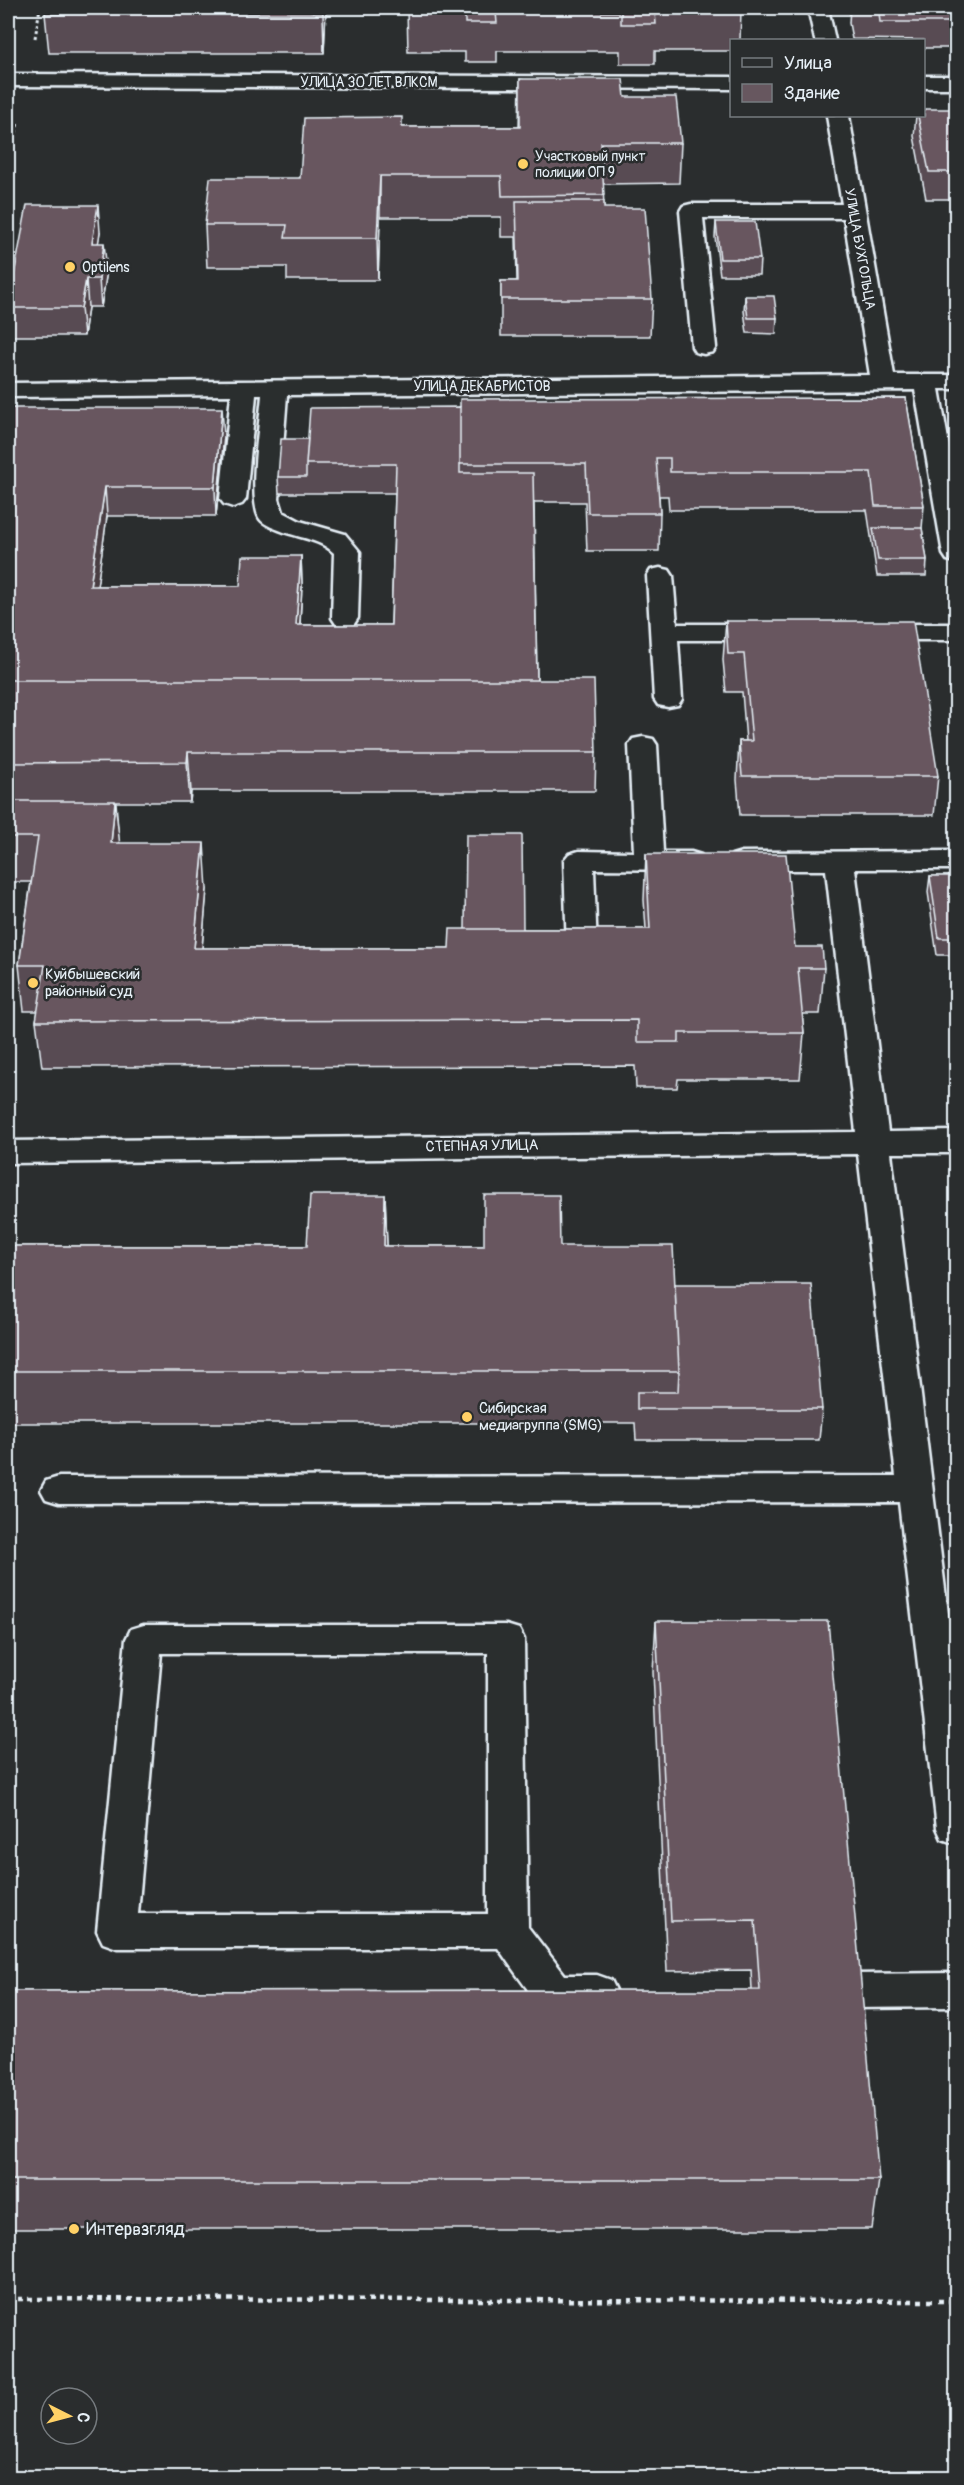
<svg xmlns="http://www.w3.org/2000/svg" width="964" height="2485" font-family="Pangolin,sans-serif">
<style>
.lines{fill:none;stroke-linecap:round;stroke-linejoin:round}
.minor-casing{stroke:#e8f1f8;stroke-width:5}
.path-far1{stroke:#e8f1f8;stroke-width:3;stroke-dasharray:3 3;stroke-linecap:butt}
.path{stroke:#e8f1f8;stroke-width:4.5;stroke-dasharray:5 5;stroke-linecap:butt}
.minor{fill:#2a2d2e;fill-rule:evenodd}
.wall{fill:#594b52;stroke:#e8f1f8;stroke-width:1.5}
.shaded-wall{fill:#483d42;stroke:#e8f1f8;stroke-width:1.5}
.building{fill:#67575f;stroke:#e8f1f8;stroke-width:1.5}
.poi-dot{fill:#ffd166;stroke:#2a2d2e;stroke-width:2}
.labels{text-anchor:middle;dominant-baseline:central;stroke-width:5;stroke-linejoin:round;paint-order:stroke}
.far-street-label{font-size:14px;fill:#e8f1f8;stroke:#2a2d2e}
.far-poi-label{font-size:14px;fill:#e8f1f8;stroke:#2a2d2e;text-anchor:start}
.poi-label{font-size:15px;fill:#e8f1f8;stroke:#2a2d2e;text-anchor:start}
.street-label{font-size:15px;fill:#e8f1f8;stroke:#2a2d2e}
.near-poi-label{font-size:18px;fill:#e8f1f8;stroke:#2a2d2e;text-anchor:start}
</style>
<rect width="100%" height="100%" fill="#2a2d2e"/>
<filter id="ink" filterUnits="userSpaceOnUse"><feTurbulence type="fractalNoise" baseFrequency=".0167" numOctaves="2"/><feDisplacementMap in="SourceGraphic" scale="12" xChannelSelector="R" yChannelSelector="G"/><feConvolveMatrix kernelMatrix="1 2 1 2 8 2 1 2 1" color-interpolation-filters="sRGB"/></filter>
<g filter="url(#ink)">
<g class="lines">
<defs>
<path id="minor" d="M808,8h20l7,32h-20z
M8,74l724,3v12l-724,-3z
M924,76h32v12h-32z
M827,116h22l45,259h62v14h-17l17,95v78l-9,-2 -4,-6 -28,-164 -628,5 -8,104 4,13 17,9 45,13 15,18 -2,66 -4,6 -9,2 -9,-2 -4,-6 2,-65c-13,-13 -33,-15 -50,-21 -7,-3 -20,-7 -24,-13 -13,-19 0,-98 2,-124h-6l-10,104 -4,5 -9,3 -9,-3 -4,-5 11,-104 -223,2v-14l862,-8 -26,-157h-141l13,129 -3,5 -9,2 -9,-2 -3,-5 -12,-136 3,-5 8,-2h151z
M660,568l9,2 4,6 4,48h93l10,2 3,6 -3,6 -10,2h-92l4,59 -4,6 -10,2 -10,-2 -4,-6 -7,-123 4,-6z
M870,624h86v16h-86l-10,-2 -3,-6 3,-6z
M643,737l10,2 4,6 6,107h28l10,3 5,6 -5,6 -10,3 -97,-1 3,82 -4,7 -11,3 -11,-3 -4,-7 -3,-91 5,-6 10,-3 55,1 -5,-107 4,-6z
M956,851v18h-101l33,263 68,-1v22h-65l65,525v166l-14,-5 -5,-11 -38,-326 -840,1 -13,-4 -5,-9 5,-9 13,-4 837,-1 -38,-322 -850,9v-22l848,-9 -30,-262h-84l-10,-3 -5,-6 5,-6 10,-3z
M144,1625h362l13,4 5,10 4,288 37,48h32l14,5 6,12 -6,12c-16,6 -55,10 -70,0 -9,-6 -35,-45 -43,-56h-381l-14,-5 -6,-12 29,-292 5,-10zM161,1653h327v261h-350z
M956,1973v34l-105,1 -14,-5 -6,-12 6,-12 14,-5z"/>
</defs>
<use href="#minor" class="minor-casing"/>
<path class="path-far1" d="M35,38l5,-30
M8,168l10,-46"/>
<path class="path" d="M8,2299l948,2"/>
<use href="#minor" class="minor"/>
</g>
<path class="wall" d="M326,8l-2,45h-275l-4,-39z
M407,8l334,3 -1,29h-8v11h-77v13h-35v-13h-123v11h-32v-10h-57z
M850,8h107v40h-33v-8l-72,-1 -3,-16z
M520,79l105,18 56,46 -2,40 -76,1 1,24 48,91 -2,37h-149v-55h16l-1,-44h-15v-20h-121l-2,63h-91v-13h-80l-2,-42 197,-98h117z
M957,109v90h-31l-12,-63 2,-20h8z
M716,222l44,37 -1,16h-39l-5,-38z
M100,232l-2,11 9,28 -6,36h-13l-4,29h-74l-2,-30z
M745,296l32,22 -1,16 -29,-1 -3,-22z
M906,398l18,108 -2,22 5,32 -1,16h-49l-10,-66h-198l-1,-14h-9l1,17 -1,38h-72l-2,-49h-51l3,178 59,72 -1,39h-404l-1,11h-74l3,41 88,46 -5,59h247l74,-19h123l-2,-29 2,-46 149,93 29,21 -4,46h-18l2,19 -4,46h-122l-1,9h-41l-1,-22 -593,1 -6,-46 2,-10h-14l-5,-46 12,-83h-23v-474l216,28 -8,80h-109l-10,70h143l61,-30 1,29 -2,40h91l4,-132h-116l-1,-16 30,-38 152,-32z
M726,621l212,155 -4,39h-194l-3,-35 2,-39h7l-4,-49h-16l-3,-32z
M930,876h27v79h-20l-9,-63z
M385,1195l2,51h173l115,38 147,125 -3,31h-183l-1,-17h-627v-177h299z
M656,1621l223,559 -7,49h-864v-238l744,-1 -1,-20 -84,1 -14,-299z"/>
<path class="shaded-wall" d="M323,8h3l-2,45 -1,-40z
M380,176v41l-2,63 -1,-42z
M98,205l2,27 -6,39 -2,-28z
M104,243l3,28 -6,36 -2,-28z
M86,279l2,28 -4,29 -3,-28z
M222,408l2,28 -8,80 -1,-29z
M105,487l2,29 -14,99 -3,-29z
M301,556l1,29 -4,70 -2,-30z
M188,752l3,39 -1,11 -3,-40z
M115,801l5,45 -9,-3z
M204,843l3,46 -9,105 -4,-46z
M385,1195l2,51h-3z"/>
<path class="building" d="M46,8h277v5l-278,1z
M407,8h334v3l-86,1 1,12h-35v-12h-125l1,11h-32v-11h-58z
M853,8h104v14h-77l-1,-9h-25z
M520,79h103l2,18h51l5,46h-80l3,52 -102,1 -1,-20h-121l-3,62h-92l2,-13h-82l5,-47h90l4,-60 98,-1v10h118z
M924,109h33v63h-28l-11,-56h6z
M516,201h88v7h41l7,91h-151v-18h17z
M27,205h71l-6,38h12l-5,36h-13l-5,29h-73z
M716,222h39l5,37h-40z
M745,296h29l3,22h-29z
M906,398l18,108h-49l-4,-34h-201v-14h-14l4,55h-72l-2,-49h-126v-65z
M460,407v66h73l4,207h-529v-272h214l-7,79h-110l-15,99h150l2,-30h59l-5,69h95l5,-161h-90l4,-56z
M281,439h27l-2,25v13h-28z
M873,528h49l5,32h-49z
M726,621h187l25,155h-196l-3,-35h13l-8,-87h-16z
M8,680h586l2,72h-408l-1,10 -179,1z
M8,801h107l-4,42h93l-10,105h255l1,-19h200l-4,-75h140l9,93h27l2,21h-26l6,65h-125v9h-42v-22l-601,1 9,-56h-26l19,-128h-30z
M466,835h56l1,94h-58z
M930,876h27v62h-18z
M310,1195h75l-1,51h100v-51h75l1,51h113l6,125h-671v-125h299z
M675,1284h136l11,125h-185v-17h41l1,-21z
M656,1621h172l51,559h-871v-189l752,-1 -5,-70 -84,1z"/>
</g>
<g class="poi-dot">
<circle cx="523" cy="164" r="6"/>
<circle cx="70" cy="267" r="6"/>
<circle cx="33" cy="983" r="6"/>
<circle cx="467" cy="1417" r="6"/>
<circle cx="74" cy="2229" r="6"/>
</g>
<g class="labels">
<g class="far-street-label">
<text x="369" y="82">УЛИЦА 30 ЛЕТ ВЛКСМ</text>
<text transform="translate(860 249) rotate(80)">УЛИЦА БУХГОЛЬЦА</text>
<text x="482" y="386">УЛИЦА ДЕКАБРИСТОВ</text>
</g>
<g class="far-poi-label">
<text x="535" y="156">Участковый пункт<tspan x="535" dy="16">полиции ОП 9</tspan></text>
<text x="82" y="267">Optilens</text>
</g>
<g class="poi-label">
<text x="45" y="974">Куйбышевский<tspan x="45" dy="17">районный суд</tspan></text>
<text x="479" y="1408">Сибирская<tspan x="479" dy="17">медиагруппа (SMG)</tspan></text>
</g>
<g class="street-label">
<text transform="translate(482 1146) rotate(-1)">СТЕПНАЯ УЛИЦА</text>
</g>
<g class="near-poi-label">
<text x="86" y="2229">Интервзгляд</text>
</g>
</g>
<rect width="964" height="2485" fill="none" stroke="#2a2d2e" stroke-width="30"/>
<rect x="15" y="15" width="934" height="2455" fill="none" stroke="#e8f1f8" stroke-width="2" filter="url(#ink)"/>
<rect x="730" y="39" width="195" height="78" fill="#2a2d2e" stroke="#767b7f" stroke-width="1.5"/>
<rect x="742" y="58" width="30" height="9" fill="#2a2d2e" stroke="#767b7f" stroke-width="1.5"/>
<text x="784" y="69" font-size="18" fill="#e8f1f8">Улица</text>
<rect x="742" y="84" width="30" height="18" fill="#67575f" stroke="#767b7f" stroke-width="1.5"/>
<text x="784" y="99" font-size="18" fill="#e8f1f8">Здание</text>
<g transform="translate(69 2416) rotate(96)"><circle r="28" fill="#2a2d2e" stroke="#767b7f" stroke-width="1.5"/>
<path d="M0-4.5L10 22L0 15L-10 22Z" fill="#ffd166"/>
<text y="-9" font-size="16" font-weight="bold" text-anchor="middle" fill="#e8f1f8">С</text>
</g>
</svg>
